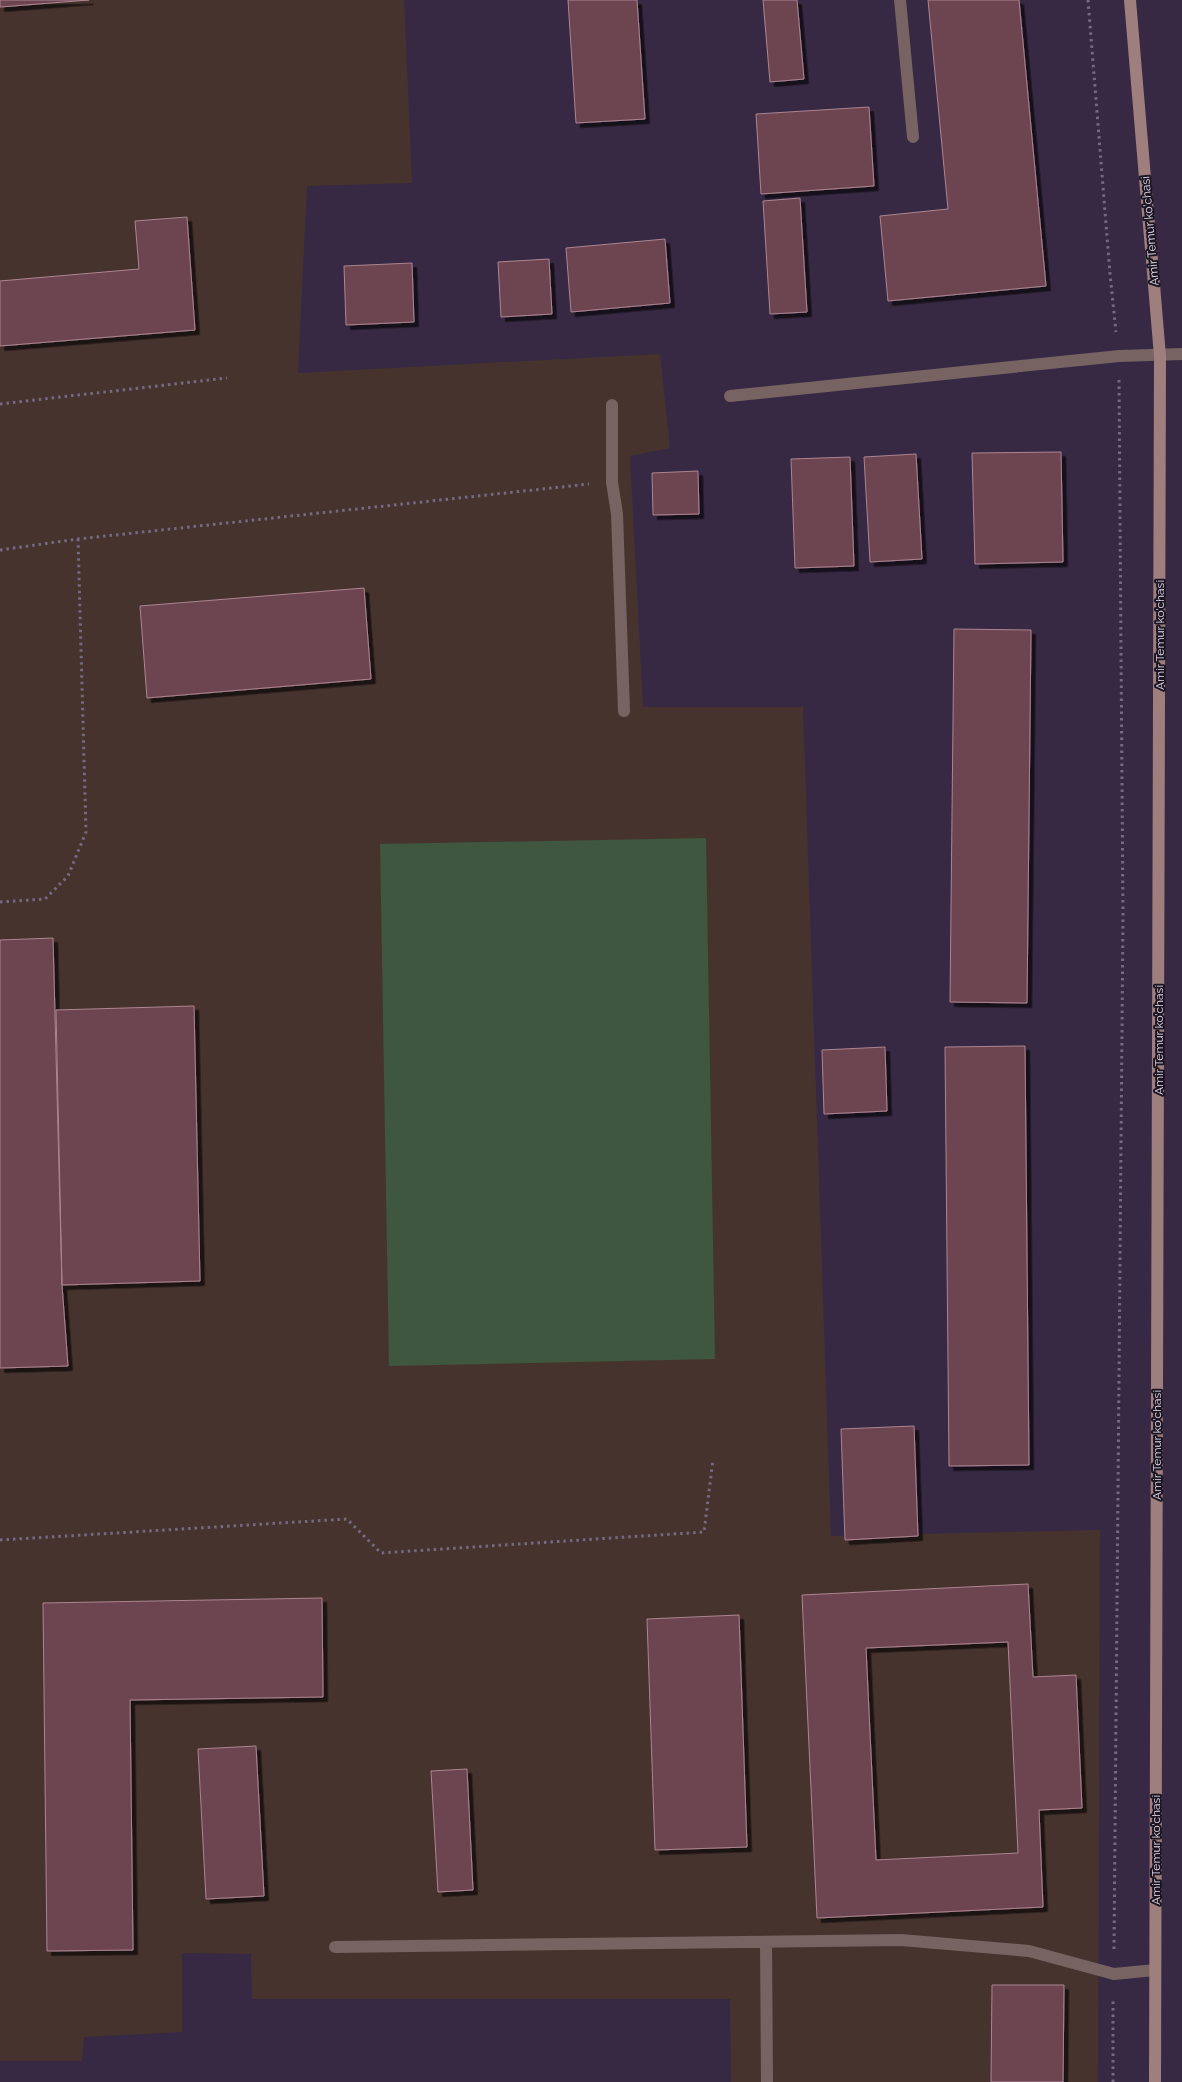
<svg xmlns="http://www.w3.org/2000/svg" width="1182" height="2082" font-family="Raleway,sans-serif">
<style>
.education{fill:#46332e}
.green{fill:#3e573e}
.building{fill:#6c4551;stroke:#ac8591;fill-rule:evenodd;filter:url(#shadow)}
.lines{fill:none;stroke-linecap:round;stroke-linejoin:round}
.path{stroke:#766a82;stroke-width:3;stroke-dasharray:2.5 4;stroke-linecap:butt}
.lane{stroke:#776362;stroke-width:12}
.street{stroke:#776362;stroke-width:12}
.secondary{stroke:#9e7f7d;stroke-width:12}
.labels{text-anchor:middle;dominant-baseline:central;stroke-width:4;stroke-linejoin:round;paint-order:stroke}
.street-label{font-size:12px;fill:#e2d9eb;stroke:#1b1521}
</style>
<defs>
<filter id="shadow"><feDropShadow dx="4.5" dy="4.5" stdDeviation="0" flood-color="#0009"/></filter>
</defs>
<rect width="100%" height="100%" fill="#372944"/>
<path class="education" d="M0,0h404l8,183 -105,3 -9,187 362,-19 10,94 -40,8 13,251h160l28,829 269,-6 -2,552h-367l-1,-83h-478l-1,-45 -69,-1v79l-98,5 -2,24h-82z"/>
<path class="green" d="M706,838l9,521 -326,7 -9,-522z"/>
<path class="building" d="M0,0h89l-89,7z
M568,0h69l8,119 -69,4z
M763,0h34l7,79 -34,3z
M928,0h91l27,286 -158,15 -8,-85 68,-7z
M869,107l5,79 -113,8 -5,-80z
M800,198l7,114 -37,2 -7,-113z
M187,217l8,113 -195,16v-65l139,-12 -4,-48z
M665,239l5,64 -99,9 -5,-64z
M549,259l3,55 -51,3 -3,-55z
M412,263l2,59 -68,3 -2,-59z
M1061,452l2,110 -88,2 -3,-111z
M916,454l6,105 -52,3 -6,-105z
M850,457l4,109 -59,2 -4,-109z
M698,471l1,43 -46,1 -1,-42z
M364,588l7,91 -224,19 -7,-92z
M954,629l77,1 -4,373 -77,-1z
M53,938l9,347 6,81 -68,2v-428z
M194,1006l6,275 -138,4 -6,-275z
M1025,1046l4,419 -80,1 -4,-419z
M885,1047l2,64 -63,3 -2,-64z
M914,1426l4,110 -73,4 -4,-111z
M1028,1584l5,93 43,-2 6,133 -43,2 4,97 -226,11 -15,-323zM1008,1642l10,211 -142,7 -10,-212z
M322,1598l1,99 -193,3 3,250 -86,1 -4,-348z
M739,1615l8,232 -92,3 -8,-231z
M256,1746l8,150 -58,3 -8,-150z
M467,1769l6,121 -35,2 -7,-121z
M992,1985h72l-1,97h-72z"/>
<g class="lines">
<path class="path" d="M1088,0l22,274 6,58
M0,404l227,-26
M0,550l78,-11 511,-55
M0,902l45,-3 23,-23 18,-44 -8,-293
M0,1540l347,-21 34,34 323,-21 9,-73
M1114,1949l9,-1032 -4,-537
M1113,2082v-84"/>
<path class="lane" d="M900,0l13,137
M612,405v77l5,32 7,197
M766,1942l1,140
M335,1947l566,-7 128,11 85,23 41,-4"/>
<path class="street" d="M730,396l389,-40 63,-2"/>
<path class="secondary" d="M1130,0l30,356 -5,1726"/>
</g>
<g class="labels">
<g class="street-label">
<text transform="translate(1150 231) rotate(-95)">Amir Temur ko'chasi</text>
<text transform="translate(1160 635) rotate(-90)">Amir Temur ko'chasi</text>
<text transform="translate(1159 1040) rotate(-90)">Amir Temur ko'chasi</text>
<text transform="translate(1157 1445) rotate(-90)">Amir Temur ko'chasi</text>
<text transform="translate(1156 1850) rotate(-90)">Amir Temur ko'chasi</text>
</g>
</g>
</svg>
